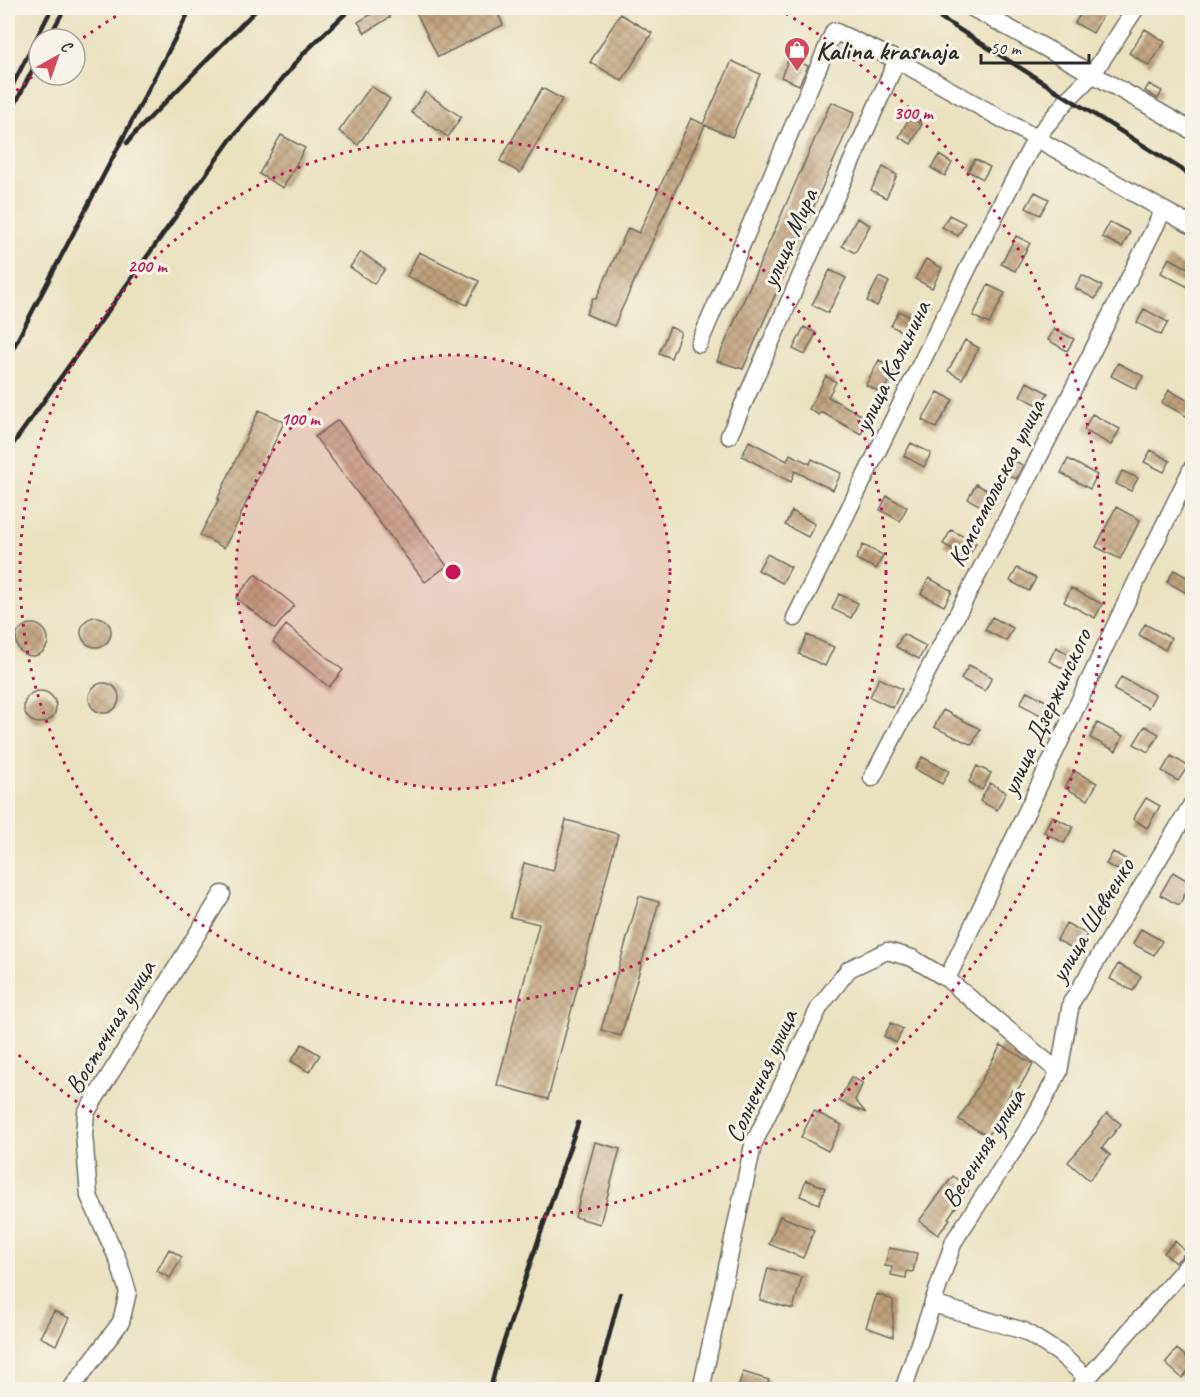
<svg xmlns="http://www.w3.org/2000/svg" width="1200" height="1397" font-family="Caveat,sans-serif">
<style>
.building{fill:url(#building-cross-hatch)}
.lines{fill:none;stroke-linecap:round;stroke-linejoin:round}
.minor-casing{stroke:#6e6b5f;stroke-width:19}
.minor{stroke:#fff;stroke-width:16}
.rail{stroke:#2b2b2b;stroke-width:4.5}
.ring{fill:none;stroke:#c2185b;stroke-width:3;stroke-dasharray:3 6}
.labels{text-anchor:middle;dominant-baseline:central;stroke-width:6;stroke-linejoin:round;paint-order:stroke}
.poi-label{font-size:26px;font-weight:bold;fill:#2b2b2b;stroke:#f7f3e8;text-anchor:start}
.street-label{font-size:26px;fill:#2b2b2b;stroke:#f7f3e8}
.centre{fill:#c2185b;stroke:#f7f3e8;stroke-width:3}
.ring-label{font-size:18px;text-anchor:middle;font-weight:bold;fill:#c2185b;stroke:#f7f3e8;stroke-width:6;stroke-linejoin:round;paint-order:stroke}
</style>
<defs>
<pattern id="building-cross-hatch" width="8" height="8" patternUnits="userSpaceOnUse" patternTransform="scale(1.5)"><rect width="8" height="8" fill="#c1a27c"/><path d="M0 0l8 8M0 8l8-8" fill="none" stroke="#9d8466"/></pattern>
</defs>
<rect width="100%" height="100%" fill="#f7f3e8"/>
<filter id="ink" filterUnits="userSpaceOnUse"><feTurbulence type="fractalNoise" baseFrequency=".0167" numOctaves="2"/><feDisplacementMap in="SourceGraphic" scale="12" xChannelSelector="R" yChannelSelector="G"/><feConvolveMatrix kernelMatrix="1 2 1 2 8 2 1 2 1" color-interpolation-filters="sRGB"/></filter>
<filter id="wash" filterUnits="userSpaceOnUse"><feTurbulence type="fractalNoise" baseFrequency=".008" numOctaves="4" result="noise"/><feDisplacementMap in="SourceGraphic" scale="24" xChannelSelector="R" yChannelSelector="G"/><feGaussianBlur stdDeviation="1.35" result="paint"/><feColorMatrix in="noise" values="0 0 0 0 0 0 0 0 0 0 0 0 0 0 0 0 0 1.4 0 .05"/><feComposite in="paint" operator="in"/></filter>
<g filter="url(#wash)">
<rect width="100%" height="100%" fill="#eae1bf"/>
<g id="blocks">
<path class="building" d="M382,8h2l6,9 -25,16 -7,-11z
M414,8h81l8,17 -65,32z
M1084,8h23l-14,25 -18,-10z
M620,14l32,19 -30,48 -32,-19z
M1145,29l20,13 -16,24 -20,-13z
M789,58l19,8 -9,19 -18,-8z
M732,61l28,13 -28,63 -27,-12 -91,201 -28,-12 7,-16 3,1 32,-71 11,5 52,-115 12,6z
M1149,84l13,7 -4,8 -13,-8z
M371,86l19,13 -32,46 -19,-14z
M542,88l20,11 -42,74 -20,-12z
M425,92l36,25 -13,20 -37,-25z
M831,102l24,10 -112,257 -26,-8z
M909,118l13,6 -11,20 -12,-7z
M281,135l24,13 -22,40 -24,-14z
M939,155l13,8 -7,13 -14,-8z
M975,159l15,8 -7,12 -15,-8z
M883,167l14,8 -11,23 -15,-8z
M1035,192l14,7 -9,16 -14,-7z
M949,215l16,8 -7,13 -16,-9z
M857,218l13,7 -15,28 -13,-7z
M1110,222l20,10 -8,15 -20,-10z
M1016,236l14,7 -15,28 -14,-7z
M361,252l24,17 -11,15 -24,-17z
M419,252l60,29 -12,24 -60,-29z
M1169,258l23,12v19l-31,-16z
M926,259l16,9 -10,20 -17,-9z
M830,270l16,8 -18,35 -16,-8z
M1082,275l20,11 -7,13 -20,-11z
M879,277l10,5 -12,24 -10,-5z
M988,285l17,8 -16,31 -16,-8z
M1144,309l24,13 -7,13 -24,-12z
M899,311l18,10 -8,14 -18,-9z
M670,327l11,5 -10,26 -12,-5z
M804,327l12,6 -11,22 -12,-6z
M1054,329l20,10 -7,12 -19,-11z
M965,340l14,8 -17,31 -14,-8z
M879,360l16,9 -13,24 -16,-8z
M1118,363l25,13 -7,13 -25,-13z
M826,376l10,6 -8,15 41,22 -8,15 -40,-22 -2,3 -10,-6z
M1027,382l21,11 -8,13 -20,-10z
M1169,390l23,13v16l-30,-16z
M938,392l15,8 -17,28 -14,-8z
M259,410l25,12 -44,94h1l-17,32 -24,-13 19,-36 -1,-1z
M1092,414l28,15 -9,16 -27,-15z
M338,420l109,146 -22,16 -110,-145z
M749,441l38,20 3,-7 20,10 2,-5 29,14 -8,17 -38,-19 -4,11 -49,-26z
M911,443l20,10 -7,14 -20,-11z
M1151,450l19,11 -6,11 -20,-10z
M1010,459l13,6 -7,14 -12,-6z
M1068,459l29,16 -7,14 -29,-16z
M1122,471l16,7 -7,13 -15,-7z
M976,484l22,12 -8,15 -22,-12z
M887,496l20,11 -7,14 -20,-11z
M1116,507l24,13 -20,39 -24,-12z
M792,511l23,13 -7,13 -23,-12z
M951,530l25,13 -8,14 -25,-13z
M863,545l20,10 -7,14 -20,-10z
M767,554l24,13 -9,16 -24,-13z
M1017,568l19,10 -7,13 -19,-10z
M1174,570l18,10v16l-25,-14z
M255,574l39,31 -19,24 -39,-31z
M929,578l23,13 -8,15 -23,-12z
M1071,588l31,16 -7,14 -31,-16z
M839,594l19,9 -7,15 -19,-9z
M81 632a15 15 0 1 1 30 0a15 15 0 1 1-30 0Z
M992,617l21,11 -7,13 -21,-11z
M1145,624l26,14 -6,12 -26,-15z
M16 640a16 16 0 1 1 32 0a16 16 0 1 1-32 0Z
M286,625l57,45 -14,17 -56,-45z
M903,634l23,12 -7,13 -23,-12z
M807,635l27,12 -9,19 -26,-12z
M1056,647l21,12 -7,13 -21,-11z
M969,665l23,12 -7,14 -24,-12z
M1121,677l34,18 -7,13 -34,-18z
M879,678l23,11 -9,19 -23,-11z
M89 698a15 15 0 1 1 30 0a15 15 0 1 1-30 0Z
M1027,691l28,15 -7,13 -28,-15z
M24 707a16 16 0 1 1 32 0a16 16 0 1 1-32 0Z
M943,710l37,19 -8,16 -38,-18z
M1097,723l26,13 -7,15 -26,-13z
M1145,726l14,8 -11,18 -14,-8z
M1171,756l17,10 -10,15 -16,-10z
M922,757l27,14 -7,13 -27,-15z
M977,766l14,7 -9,17 -13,-8z
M1074,771l23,12 -9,17 -23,-12z
M990,783l16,9 -9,18 -17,-9z
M1146,798l14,8 -13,22 -14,-9z
M1052,816l21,11 -9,16 -20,-11z
M566,820l52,14 -70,265 -51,-14 42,-161 -29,-7 14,-54 29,8z
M1113,852l18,10 -6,12 -19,-10z
M1173,872l18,11 -12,22 -19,-10z
M639,896l20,6 -38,134 -20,-6z
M1066,923l21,11 -9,17 -21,-11z
M1141,929l21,12 -8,14 -21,-11z
M1118,964l23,12 -8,15 -23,-12z
M891,1023l12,6 -7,14 -12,-7z
M302,1044l18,11 -11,17 -18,-11z
M1001,1045l32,19 -17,29 -4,-3 -24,46 -29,-16z
M851,1077l12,6 -8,17 11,13 -27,-12z
M814,1111l28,14 -14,26 -27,-14z
M1107,1113l14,11 -19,24 8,7 -21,25 -21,-18 25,-29 -1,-1z
M595,1142l25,7 -20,75 -25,-7z
M953,1176l17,12 -22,30 2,1 -12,16 -19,-14z
M806,1180l19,8 -6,16 -19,-8z
M780,1216l34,14 -11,28 -34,-14z
M1175,1241l11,11 -11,11 -11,-10z
M889,1248l28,5 -4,19 -6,-1 -1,7 -15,-3 1,-8 -7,-1z
M169,1249l13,8 -12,21 -13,-7z
M768,1268l34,9 -9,32 -33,-9z
M877,1294l16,6v37l-27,-10z
M54,1311l15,7 -13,27 -16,-8z
M1177,1349l15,13v4l-10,12 -17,-15z
M743,1372l26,8 -3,9h-28z"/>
</g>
</g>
<g filter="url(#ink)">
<use href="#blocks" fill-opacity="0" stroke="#6e6b5f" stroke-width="1.5"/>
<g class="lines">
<defs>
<path id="minor" d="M972,8c74,40 148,80 220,123
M699,344l135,-313 63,29 295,166
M729,436l168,-376
M795,618l184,-372 57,-108 33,-40 23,-23 44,-67
M872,778l165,-317 126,-250
M947,979l175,-368 70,-143
M1059,1072l12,-69 121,-199
M933,1304l91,27 35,22 28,25
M70,1390l51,-68 7,-30 -10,-32 -29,-64 -5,-62 2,-21 136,-219
M701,1390l52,-245 67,-139 29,-37 38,-18 25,7 35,21 112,93 -30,55 -75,114 -51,149
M1077,1390l115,-130"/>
</defs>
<use href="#minor" class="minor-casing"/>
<use href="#minor" class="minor"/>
<path class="rail" d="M925,8l267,168
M48,39l17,-31
M8,94l44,-86
M8,118l31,-61
M127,143l9,-11 122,-124
M8,358l183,-350
M8,451l223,-312 74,-87 41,-39 8,-5
M490,1390l8,-31 80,-236
M595,1390l25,-96"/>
</g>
</g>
<circle cx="453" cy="572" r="217" fill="#c2185b" fill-opacity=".12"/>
<g class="ring">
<circle cx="453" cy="572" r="217"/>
<circle cx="453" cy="572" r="433"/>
<path d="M10 97A650 650 0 0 1 35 74M76 43A650 650 0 0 1 128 9M778 9A650 650 0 1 1 10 1047"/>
</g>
<defs>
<symbol id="shop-pin" viewBox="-11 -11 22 30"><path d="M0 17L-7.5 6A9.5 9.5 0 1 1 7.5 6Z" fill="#d1495b" stroke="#f7f3e8"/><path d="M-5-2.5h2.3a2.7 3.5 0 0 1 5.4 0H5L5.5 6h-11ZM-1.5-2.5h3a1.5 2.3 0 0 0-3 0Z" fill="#fff"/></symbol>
</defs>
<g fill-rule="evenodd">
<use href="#shop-pin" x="782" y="35" width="30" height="40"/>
</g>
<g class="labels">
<g class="poi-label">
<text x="816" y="50">Kalina krasnaja</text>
</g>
<g class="street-label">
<text transform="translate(789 238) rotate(-66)">улица Мира</text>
<text transform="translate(892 366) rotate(-64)">улица Калинина</text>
<text transform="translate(996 483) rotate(-63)">Комсомольская улица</text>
<text transform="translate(1046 712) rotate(-65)">улица Дзержинского</text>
<text transform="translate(1092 920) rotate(-59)">улица Шевченко</text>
<text transform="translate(110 1027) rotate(-59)">Восточная улица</text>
<text transform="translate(761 1076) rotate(-66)">Солнечная улица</text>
<text transform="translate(983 1148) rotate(-58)">Весенняя улица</text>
</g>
</g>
<circle cx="453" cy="572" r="9" class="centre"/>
<g class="ring-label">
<text x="913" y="119">300 m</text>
<text x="147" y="272">200 m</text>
<text x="300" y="425">100 m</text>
</g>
<rect width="1200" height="1397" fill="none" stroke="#f7f3e8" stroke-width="30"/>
<g transform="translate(57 57) rotate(40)"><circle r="28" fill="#f7f3e8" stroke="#a5a39c" stroke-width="1.5"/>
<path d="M0-4.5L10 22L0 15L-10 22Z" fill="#d1495b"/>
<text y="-9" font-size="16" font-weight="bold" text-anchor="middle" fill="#2b2b2b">С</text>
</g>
<path d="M981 54v9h108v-9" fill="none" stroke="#2b2b2b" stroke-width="3"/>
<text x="990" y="54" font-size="18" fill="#2b2b2b" stroke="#f7f3e8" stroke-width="4.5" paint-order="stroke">50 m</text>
</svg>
